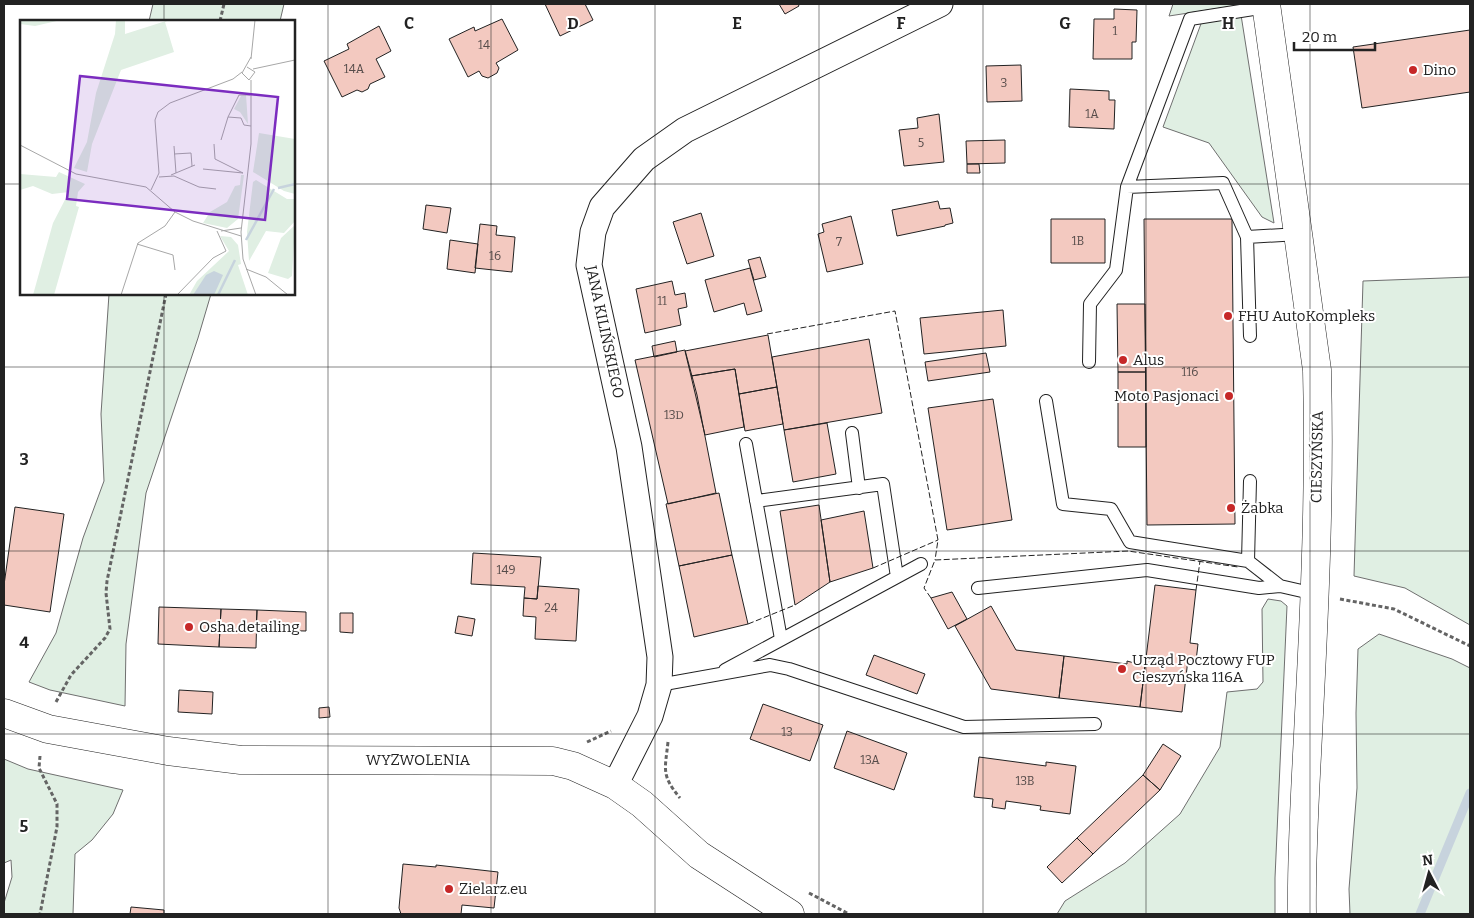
<svg xmlns="http://www.w3.org/2000/svg" width="1474" height="918" font-family="Bitter,serif">
<style>
.green{fill:#e0efe3;stroke:#6f6f6f}
.lines{fill:none;stroke-linecap:round;stroke-linejoin:round}
.stream{stroke:#c7d3dd;stroke-width:9}
.building{fill:#f3c9c0;stroke:#222}
.lane-casing{stroke:#222;stroke-width:14}
.street-casing{stroke:#222;stroke-width:27}
.secondary-casing{stroke:#222;stroke-width:29}
.path{stroke:#646464;stroke-width:3;stroke-dasharray:4 2.5;stroke-linecap:butt}
.lane{stroke:#fff;stroke-width:12}
.street{stroke:#fff;stroke-width:25}
.secondary{stroke:#fff;stroke-width:28}
.fence{stroke:#222;stroke-width:1;stroke-dasharray:6 2.5;stroke-linecap:butt}
.grid{fill:none;stroke:#222;stroke-width:1;stroke-opacity:0.55}
.poi-dot{fill:#c62828;stroke:#fff;stroke-width:2}
.labels{text-anchor:middle;dominant-baseline:central;stroke-width:4;stroke-linejoin:round;paint-order:stroke}
.number-label{font-size:12px;fill:#564c4a}
.poi-label{font-size:15px;fill:#222;stroke:#fff;text-anchor:start}
.street-label{font-size:15px;fill:#222;stroke:#fff}
.inset-river{fill:none;stroke:#c7d3dd;stroke-width:2.5}
.inset-road{fill:none;stroke:#a7a7a7;stroke-width:1}
.view{fill:#7b2cbf;fill-opacity:0.15;stroke:#7b2cbf;stroke-width:2.5}
.inset-edge{fill:none;stroke:#222;stroke-width:2.5}
.grid-label{font-size:16px;text-anchor:middle;font-weight:bold;fill:#222;stroke:#fff;stroke-width:4;stroke-linejoin:round;paint-order:stroke}
</style>
<rect width="100%" height="100%" fill="#fff"/>
<path class="green" d="M153,4h131l-4,17h-131z
M1173,4h67v1l-71,11z
M1241,15l33,208 -12,-6 -53,-74 -46,-16 39,-106z
M1470,277v348l-65,-37 -51,-12 9,-295z
M109,294h102l-13,44 -52,155 -20,151 -1,62 -75,-16 -21,-8 27,-49 27,-95 21,-57 -3,-67z
M1268,599l13,2 6,5 -12,272v36h-218l8,-13 60,-38 55,-49 40,-67 7,-55 30,-3 6,-7 -1,-73z
M1379,634l73,25 18,9v246h-120l-1,-25 8,-101 -1,-75 2,-64z
M4,759l24,10 95,21 -10,24 -21,26 -17,14 -2,60h-69v-11l8,-26 -1,-17 -7,3z"/>
<g class="lines">
<path class="stream" d="M1420,914l50,-121"/>
</g>
<path class="building" d="M545,4h40l8,16 -33,16z
M779,4h19l1,2 -14,8z
M1114,9l23,1 -1,32h-4v17h-39l1,-40h20z
M502,19l16,31 -22,13 3,5 -2,5 -9,5 -6,-2 -3,-5 -11,6 -19,-38 25,-12 1,4z
M379,26l12,25 -15,8 9,18 -15,7 -2,5 -6,3 -5,-2 -15,7 -18,-36 25,-12 -2,-5z
M1470,30v62l-108,16 -9,-61z
M1021,65l1,36 -35,1 -1,-36z
M1070,89l39,2v9h6l-1,29 -45,-2z
M939,114l5,48 -40,4 -5,-36 19,-2 -1,-10z
M1005,140v23l-38,1 -1,-23z
M967,164h12l1,9h-13z
M938,201l2,8 10,-1 3,15 -8,2v1l-48,10 -5,-26z
M426,205l25,3 -4,25 -24,-4z
M701,213l13,43 -27,8 -14,-42z
M851,216l12,48 -36,8 -9,-38 6,-2 -2,-8z
M1051,219h54v44h-54z
M1144,219h88l3,305 -88,1z
M480,224l17,2 -1,9 19,2 -3,35 -37,-4z
M450,240l28,4 -3,29 -28,-4z
M760,257l6,20 -12,3 -6,-20z
M750,268l12,43 -15,4 -3,-12 -30,9 -9,-32z
M672,281l3,14 10,-2 2,14 -9,2 3,16 -36,8 -9,-44z
M1117,304h28l1,68h-28z
M1003,310l3,36 -82,8 -4,-36z
M768,335l9,52 -38,7 -4,-25 -44,7 -6,-25z
M869,339l13,74 -98,17 -12,-73z
M675,341l2,11 -23,5 -2,-11z
M685,350l12,45 19,98 -48,11 -33,-144z
M986,353l4,19 -62,9 -3,-19z
M735,369l9,58 -39,8 -14,-59z
M1118,372h28v75h-28z
M777,387l6,37 -38,7 -6,-37z
M993,399l19,121 -65,10 -19,-122z
M827,423l9,51 -43,8 -9,-52z
M719,493l13,62 -53,11 -13,-62z
M819,505l11,77 -35,23 -15,-94z
M15,507l49,7 -14,98 -46,-7v-20z
M864,511l9,57 -43,14 -9,-62z
M473,553l68,4 -4,42 -13,-1 1,-11 -54,-3z
M732,555l16,69 -54,13 -15,-71z
M1155,585l41,5 -6,53 8,1 -2,17 -8,-2 -6,53 -42,-5z
M538,586l41,3 -3,52 -41,-2 1,-22 -13,-1 1,-18 13,1z
M952,592l15,27 -19,10 -17,-31z
M991,606l25,44 48,6 -5,42 -68,-9 -36,-63z
M159,607l62,2 -2,38 -61,-3z
M221,609l36,1 -1,38 -37,-1z
M257,610l49,2v19l-50,-1z
M340,613h13v20l-13,-1z
M458,616l17,3 -3,17 -17,-3z
M874,655l51,19 -8,20 -51,-19z
M1064,656l63,8v-3l18,5 -5,41 -81,-9z
M179,690l34,2 -1,22 -34,-2z
M763,704l60,21 -13,36 -60,-22z
M329,707l1,10 -11,1v-10z
M847,731l60,22 -13,37 -60,-22z
M1163,744l18,12 -21,34 -17,-15z
M979,757l67,9v-4l30,4 -6,48 -30,-4 1,-4 -35,-5 -1,8 -13,-2 1,-8 -19,-2z
M1143,775l17,15 -67,64 -16,-16z
M1077,838l16,16 -31,29 -15,-16z
M403,864l33,3v-2l62,7 -4,36 -32,-3 -1,9h-60l-2,-6z
M131,907l33,3v4h-34z"/>
<g class="lines">
<defs>
<path id="lane" d="M1127,187l63,-168 76,-12
M1247,237l3,99
M1089,362l1,-58 26,-34 11,-83 96,-4 24,54 52,-3
M1046,401l17,103 48,5 19,33 118,19 32,25
M852,433l7,55
M746,444l35,195
M756,501l127,-17 14,93
M1248,561l2,-80
M978,588l169,-18 112,18 21,-2 35,8
M725,670l196,-106
M659,685l111,-20 19,4 175,58 131,-3"/>
<path id="street" d="M615,785l35,-69 9,-31 1,-28 -31,-210 -40,-182 4,-33 9,-25 42,-48 41,-29 255,-126"/>
<path id="secondary" d="M1266,4l51,366c3,115 -2,230 -8,344 -3,67 -8,134 -7,200
M4,713l44,16 120,22 73,9 312,1 20,5 42,19 27,19 57,51 91,59"/>
</defs>
<use href="#lane" class="lane-casing"/>
<use href="#street" class="street-casing"/>
<use href="#secondary" class="secondary-casing"/>
<path class="path" d="M220,21l4,-17
M1340,599l54,10 76,37
M56,702l15,-27 34,-37 5,-9 -4,-36 1,-12 59,-287
M587,742l24,-11
M668,742c-3,28 -7,33 12,56
M40,756l-1,12 18,36v23l-17,87
M809,893l40,21"/>
<use href="#lane" class="lane"/>
<use href="#street" class="street"/>
<use href="#secondary" class="secondary"/>
<path class="fence" d="M767,334l128,-23 43,229 -3,20
M873,568l65,-28
M1196,590l4,-29
M931,598l-7,-10 11,-28 193,-9 110,16
M748,624l47,-19"/>
</g>
<path class="grid" d="M164,4v17M328,4v910M491,4v910M655,4v910M819,4v910M983,4v910M1146,4v910M1310,4v910M4,184h17M294,184h1176M164,294v620M4,367h1466M4,551h1466M4,734h1466"/>
<g class="poi-dot">
<circle cx="1413" cy="70" r="5"/>
<circle cx="1228" cy="316" r="5"/>
<circle cx="1123" cy="360" r="5"/>
<circle cx="1229" cy="396" r="5"/>
<circle cx="1231" cy="508" r="5"/>
<circle cx="189" cy="627" r="5"/>
<circle cx="1122" cy="669" r="5"/>
<circle cx="449" cy="889" r="5"/>
</g>
<g class="labels">
<g class="number-label">
<text x="1115" y="31">1</text>
<text x="484" y="45">14</text>
<text x="354" y="69">14A</text>
<text x="1004" y="83">3</text>
<text x="1092" y="114">1A</text>
<text x="921" y="143">5</text>
<text x="1078" y="241">1B</text>
<text x="839" y="242">7</text>
<text x="495" y="256">16</text>
<text x="662" y="301">11</text>
<text x="1190" y="372">116</text>
<text x="674" y="415">13D</text>
<text x="506" y="570">149</text>
<text x="551" y="608">24</text>
<text x="787" y="732">13</text>
<text x="870" y="760">13A</text>
<text x="1025" y="781">13B</text>
</g>
<g class="poi-label">
<text x="1423" y="70">Dino</text>
<text x="1238" y="316">FHU AutoKompleks</text>
<text x="1133" y="360">Alus</text>
<text x="1219" y="396" text-anchor="end">Moto Pasjonaci</text>
<text x="1241" y="508">Żabka</text>
<text x="199" y="627">Osha.detailing</text>
<text x="1132" y="660">Urząd Pocztowy FUP<tspan x="1132" dy="17">Cieszyńska 116A</tspan></text>
<text x="459" y="889">Zielarz.eu</text>
</g>
<g class="street-label">
<text transform="translate(605 332) rotate(78)">JANA KILIŃSKIEGO</text>
<text transform="translate(1317 457) rotate(-89)">CIESZYŃSKA</text>
<text x="418" y="760">WYZWOLENIA</text>
</g>
</g>
<g transform="translate(20 20)">
<rect width="275" height="275" fill="#fff"/>
<path d="M0,0h41l-26,6 -15,-2zM96,0h9v14l44,-14 -4,2 9,30 -53,18 -29,74 -5,28 -13,-4 13,-26 9,-49 19,-59zM226,75l2,29 -8,-12 -6,-3 7,-13zM239,113l36,6v55l-11,-3 -31,-19zM39,152l26,12 -7,8 -2,14 3,1 -25,88h-21l20,-72 16,-31 -17,2 -19,-8 -13,4v-16l36,3zM221,155h3l-6,44 -11,9 -24,-5 7,-11 17,-10 8,-16 5,-1zM236,160l31,19h8v22l-11,12 -18,-2 -17,30 -2,-29 6,-50zM275,205l-3,51 -4,3 -20,-6 13,-35zM200,216l11,1 7,8 3,19 -3,1 10,30h-59l8,-14 32,-30z" fill="#e0efe3"/>
<path d="M194,251l9,4 -9,20h-21l13,-20z" fill="#c7d3dd"/>
<path class="inset-river" d="M258,168l17,-4M226,220l28,-51M198,275l17,-35"/>
<path class="inset-road" d="M231,39l4,-39M227,47l8,5 -6,8 -7,-7 9,-16M233,49l42,-9M231,60v64l-10,88 2,27 13,36M208,97l11,-22h11M201,120l7,-23 13,1 3,7 7,1M194,124l1,15 28,14M0,125l56,29 70,13 29,25 18,9 48,15M154,126l2,27M154,134l17,-1 1,13M183,149l40,4M151,155l24,-10M139,157l15,-1 25,11 17,2M131,170l8,-17 -4,-53 3,-8 12,-9 63,-24 9,-7M201,211l20,-3M117,224l36,11 2,15M226,249l20,8 22,18M101,275l17,-52 27,-17 10,-14M157,275l36,-37 13,-7 -9,-20"/>
<path class="view" d="M60,56l198,21 -13,123 -198,-21z"/>
<rect width="275" height="275" class="inset-edge"/>
</g>
<g class="grid-label">
<text x="409" y="29">C</text>
<text x="573" y="29">D</text>
<text x="737" y="29">E</text>
<text x="901" y="29">F</text>
<text x="1065" y="29">G</text>
<text x="1228" y="29">H</text>
<text x="24" y="465">3</text>
<text x="24" y="648">4</text>
<text x="24" y="832">5</text>
</g>
<rect width="1474" height="918" fill="none" stroke="#222222" stroke-width="10"/>
<g transform="translate(1429 873) rotate(354)" stroke="#ffffff" stroke-width="4" paint-order="stroke">
<path d="M0-4L9 19L0 12L-9 19Z" fill="#222222"/>
<text y="-8" font-size="14" font-weight="bold" text-anchor="middle" fill="#222222">N</text>
</g>
<path d="M1294 42v8h81v-8" fill="none" stroke="#222222" stroke-width="2.5"/>
<text x="1302" y="42" font-size="15" fill="#222222" stroke="#ffffff" stroke-width="4" paint-order="stroke">20 m</text>
</svg>
